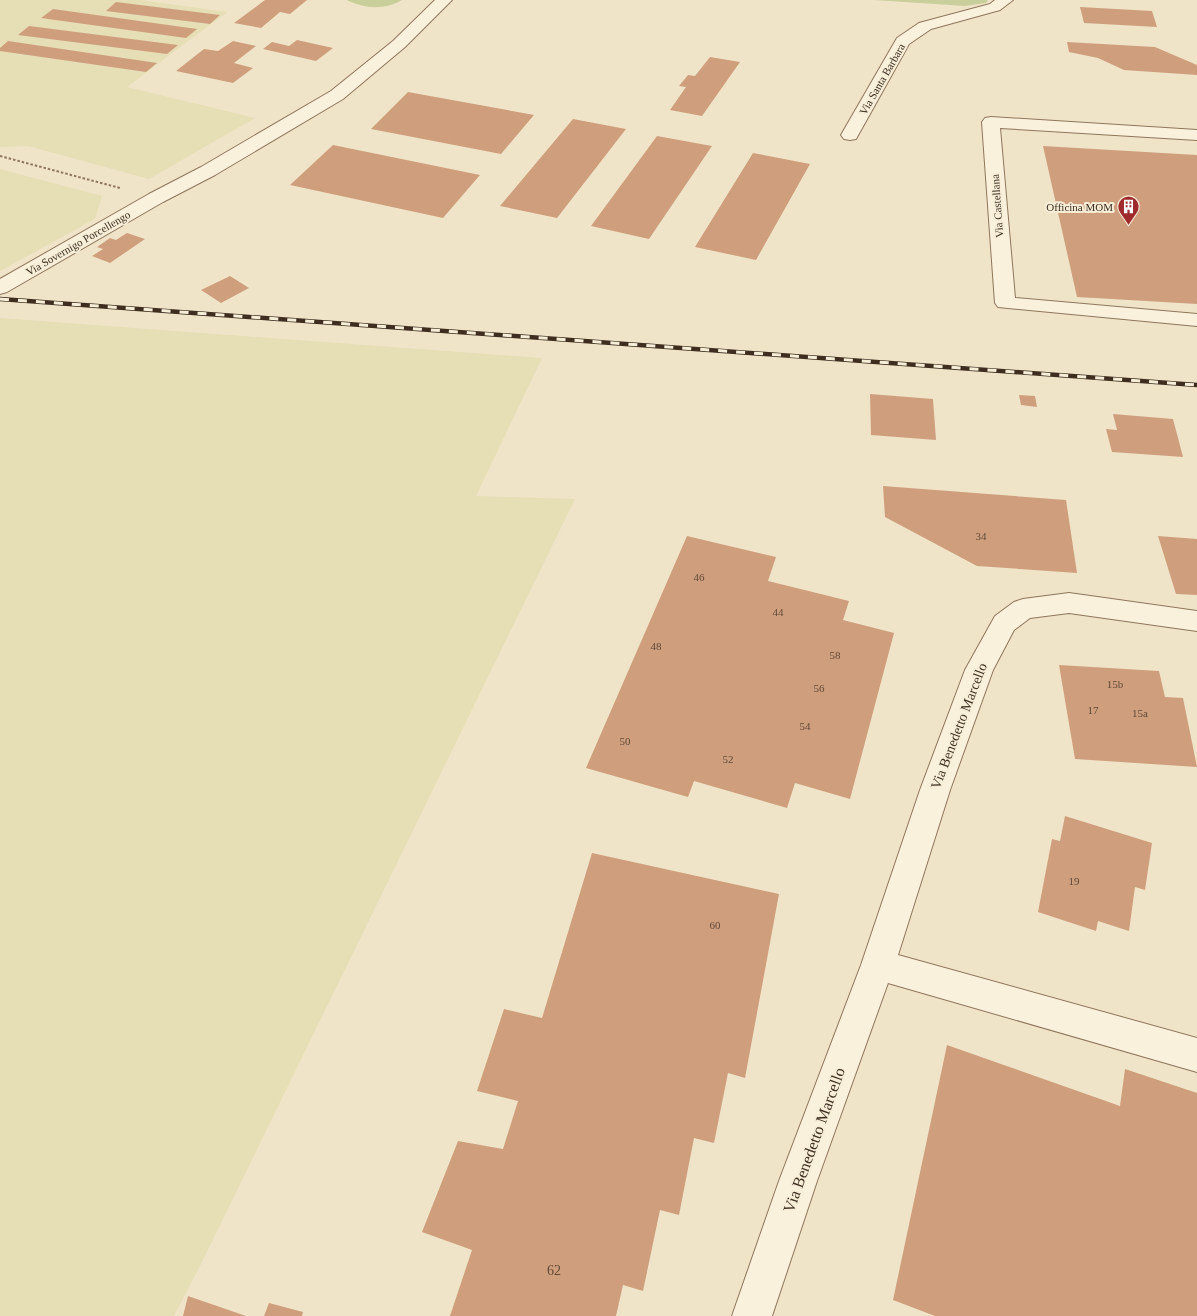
<svg xmlns="http://www.w3.org/2000/svg" width="1197" height="1316" font-family="Georgia,serif">
<style>
.farmland{fill:#e6deb5}
.green{fill:#c9cf9b}
.building{fill:#cf9f7d}
.lines{fill:none;stroke-linecap:round;stroke-linejoin:round}
.minor-casing{stroke:#8d765c;stroke-width:2}
.path{stroke:#8d765c;stroke-width:2;stroke-dasharray:2.5 2;stroke-linecap:butt}
.minor{fill:#faf1dc;fill-rule:evenodd}
.rail-casing{stroke:#3d2e20;stroke-width:4.5}
.rail{stroke:#f7eed8;stroke-width:3;stroke-dasharray:9;stroke-linecap:butt}
.labels{text-anchor:middle;dominant-baseline:central;stroke-width:4;stroke-linejoin:round;paint-order:stroke}
.far-street-label{font-size:11px;fill:#3d2e20;stroke:#f7eed8}
.far-poi-label{font-size:11px;fill:#3d2e20;stroke:#f7eed8;text-anchor:end}
.number-label{font-size:11px;fill:#624a37}
.street-label{font-size:14px;fill:#3d2e20;stroke:#f7eed8}
.near-number-label{font-size:14px;fill:#624a37}
.near-street-label{font-size:16px;fill:#3d2e20;stroke:#f7eed8}
</style>
<rect width="100%" height="100%" fill="#f0e4c8"/>
<path class="farmland" d="M0,0h141l86,12 -100,75 128,31 -106,61 -121,-33 -28,1z
M0,169l102,27 -7,23 -95,52z
M0,318l542,40 -66,138 99,3 -374,765 -27,52h-174z"/>
<path class="green" d="M347,0h55c-17,10 -38,9 -55,0z
M874,0h114l-2,3 -21,3z"/>
<path class="building" d="M265,0h42l-17,14 -10,-2 -19,16 -27,-5z
M116,2l104,13 -10,9 -104,-13z
M1080,7l72,4 5,16 -73,-4z
M53,9l144,20 -11,9 -145,-20z
M29,26l149,19 -11,9 -149,-19z
M297,40l36,8 -17,13 -53,-12 9,-7 17,4z
M8,41l149,22 -11,9 -146,-21v-3z
M233,41l23,5 -22,17 19,5 -20,15 -57,-12 28,-22 14,2z
M1067,42l88,5 42,18v10l-73,-5 -26,-12 -29,-6z
M710,57l30,5 -38,54 -32,-6 16,-23 -7,-1 9,-11 7,1z
M408,92l126,23 -33,39 -130,-25z
M573,119l53,10 -69,89 -57,-12z
M657,136l55,10 -63,93 -58,-13z
M333,145l147,30 -37,43 -153,-33z
M1043,146l154,9v149l-120,-7z
M753,153l57,11 -54,96 -61,-13z
M127,233l18,6 -35,24 -18,-7 11,-7 -6,-2 13,-9 6,2z
M230,276l19,12 -28,15 -20,-13z
M870,394l63,5 3,41 -65,-5z
M1019,395l16,1 2,11 -16,-2z
M1113,414l60,5 10,38 -71,-5 -6,-23 11,1z
M883,486l183,14 11,73 -100,-7 -92,-49z
M687,536l89,21 -8,24 81,20 -6,19 51,13 -44,166 -55,-16 -8,25 -93,-27 -6,16 -102,-29z
M1158,536l39,3v56l-21,-1z
M1059,665l100,6 6,26 18,1 14,69 -122,-8z
M1065,816l87,27 -7,47 -10,-3 -6,44 -31,-10 -2,10 -58,-19 14,-73 8,2z
M592,853l187,41 -34,184 -17,-5 -14,70 -20,-5 -15,77 -19,-5 -17,81 -20,-6 -7,31h-166l22,-66 -50,-18 36,-91 45,8 15,-48 -41,-10 27,-82 38,9z
M947,1045l173,61 5,-37 72,24v223h-262l-42,-16z
M188,1296l58,20h-63z
M269,1303l34,9 -1,4h-38z"/>
<g class="lines">
<defs>
<path id="minor" d="M435,0h17l-47,47 -62,52 -128,76 -52,27 -156,90 -7,2v-15l149,-85 52,-27 130,-76 62,-50z
M995,0h18l-13,10 -69,19 -22,15 -53,95 -6,1 -6,-1 -3,-4 56,-97 22,-15 71,-19z
M991,117l206,13v10l-197,-12 15,170 182,16v12l-199,-19 -3,-4 -13,-181 3,-4z
M1069,593l128,18v20l-128,-18 -39,5 -16,12 -21,40 -43,120 -52,165 299,83v34l-309,-89 -71,198 -45,135h-40l47,-135 82,-216 59,-175 45,-120 30,-54 19,-14 9,-3z"/>
</defs>
<use href="#minor" class="minor-casing"/>
<path class="path" d="M0,156l120,32"/>
<use href="#minor" class="minor"/>
<defs>
<path id="rail" d="M0,299l1197,86"/>
</defs>
<use href="#rail" class="rail-casing"/>
<use href="#rail" class="rail"/>
</g>
<defs>
<symbol id="building-pin" viewBox="-11 -11 22 30"><path d="M0 17L-7.5 6A9.5 9.5 0 1 1 7.5 6Z" fill="#9e2a2b" stroke="#f7eed8"/><path d="M-4-6H4V6H1V3H-1V6H-4ZM-2.5-4.3h1.7v1.8h-1.7ZM.8-4.3h1.7v1.8H.8ZM-2.5-1h1.7V.8h-1.7ZM.8-1h1.7V.8H.8Z" fill="#fff"/></symbol>
</defs>
<g fill-rule="evenodd">
<use href="#building-pin" x="1116" y="194" width="25" height="34"/>
</g>
<g class="labels">
<g class="far-street-label">
<text transform="translate(882 79) rotate(-60)">Via Santa Barbara</text>
<text transform="translate(997 206) rotate(-94)">Via Castellana</text>
<text transform="translate(78 243) rotate(-30)">Via Sovernigo Porcellengo</text>
</g>
<g class="far-poi-label">
<text x="1113" y="207">Officina MOM</text>
</g>
<g class="number-label">
<text x="981" y="536">34</text>
<text x="699" y="577">46</text>
<text x="778" y="612">44</text>
<text x="656" y="646">48</text>
<text x="835" y="655">58</text>
<text x="1115" y="684">15b</text>
<text x="819" y="688">56</text>
<text x="1093" y="710">17</text>
<text x="1140" y="713">15a</text>
<text x="805" y="726">54</text>
<text x="625" y="741">50</text>
<text x="728" y="759">52</text>
<text x="1074" y="881">19</text>
<text x="715" y="925">60</text>
</g>
<g class="street-label">
<text transform="translate(959 726) rotate(-69)">Via Benedetto Marcello</text>
</g>
<g class="near-number-label">
<text x="554" y="1270">62</text>
</g>
<g class="near-street-label">
<text transform="translate(814 1140) rotate(-70)">Via Benedetto Marcello</text>
</g>
</g>
</svg>
